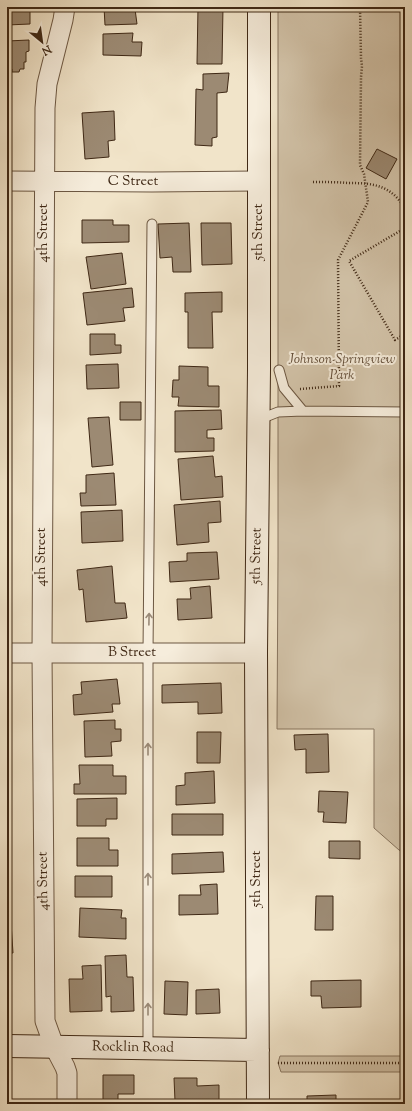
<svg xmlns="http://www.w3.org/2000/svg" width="412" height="1111" font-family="'Sorts Mill Goudy',serif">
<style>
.green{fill:#d3c4aa;stroke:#897660}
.building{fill:#9c8a73;stroke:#3f2815}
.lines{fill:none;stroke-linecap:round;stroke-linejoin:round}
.lane-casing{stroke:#6c5742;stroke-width:11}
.street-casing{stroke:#6c5742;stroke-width:21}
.secondary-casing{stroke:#3f2815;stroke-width:24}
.path{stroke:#3f2815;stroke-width:2.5;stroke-dasharray:1 2;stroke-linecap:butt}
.lane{stroke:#f6eddc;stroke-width:9}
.street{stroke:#f6eddc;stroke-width:19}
.secondary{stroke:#f6eddc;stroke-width:22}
.oneway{stroke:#9a8a78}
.labels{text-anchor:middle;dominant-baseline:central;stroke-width:4;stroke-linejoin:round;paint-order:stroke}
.street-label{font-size:14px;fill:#3f2815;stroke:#f6eddc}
.park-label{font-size:14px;font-style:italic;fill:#644f3a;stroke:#f6eddc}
</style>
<rect width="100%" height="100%" fill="#f1e4c9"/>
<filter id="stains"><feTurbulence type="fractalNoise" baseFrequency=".005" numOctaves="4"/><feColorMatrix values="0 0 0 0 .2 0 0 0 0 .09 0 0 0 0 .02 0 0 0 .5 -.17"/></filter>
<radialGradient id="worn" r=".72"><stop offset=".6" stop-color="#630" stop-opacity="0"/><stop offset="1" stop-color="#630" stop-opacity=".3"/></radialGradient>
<path class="green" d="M278,7h127v846l-6,-3 -25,-22v-99h-97l1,-172z
M280,1056h125v16h-124l-3,-9z"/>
<path class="building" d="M7,7h23v17l-23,1z
M104,7h51v2h-20l2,15 -32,1z
M198,7h25l-1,57h-25z
M133,33l-1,9h10l-1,14 -38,-1v-21z
M29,40v11l-3,1v10h-2v7h-4l-1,3h-7v-3h-5v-28z
M229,73l-2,19 -10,1v44l-5,1v8l-17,-1 1,-56 7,1v-16z
M114,111l1,29 -7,1 1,16 -24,2 -3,-46z
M377,149l20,10 -11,20 -20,-11z
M82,220h31v5h16v17l-47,1z
M189,223l2,49h-18l-1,-15 -12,1 -2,-34z
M201,223h30l1,41 -30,1z
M122,253l4,31 -35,5 -5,-32z
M132,288l2,19 -11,1 2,13 -38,4 -4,-32z
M222,292v20h-10l1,36h-25v-36h-3v-19z
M90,334h25v11h6v8l-31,2z
M118,364l1,24 -32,1 -1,-24z
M179,366l29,1v19h11v21l-41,-1 1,-9h-7l1,-17h6z
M120,402h21v18h-21z
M221,410l1,19 -15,1v8h7v13l-39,1v-41z
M109,417l4,48 -21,2 -4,-49z
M213,456l2,21 7,-1 1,21 -42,3 -3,-41z
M114,473l2,32 -35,1 -1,-13h6v-18z
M220,501l1,21 -13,1 1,19 -32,3 -3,-40z
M122,510l1,31 -41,2 -1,-31z
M217,552l2,27 -49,3 -1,-20 18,-1v-8z
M112,566l3,37h10l2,15 -41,4 -3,-33 -4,1 -2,-20z
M210,586l2,32 -34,2 -1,-21h14l-1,-11z
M117,679l3,25h-8l1,8 -39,3 -1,-20 9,-1 -1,-12z
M221,683l1,30 -24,1v-12l-36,1v-18z
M115,720v9h6v12l-10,1 1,14 -27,1 -1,-36z
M197,732h24l-1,31h-23z
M328,734l1,38 -23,1v-24l-11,1 -1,-15z
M79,765h34v11h13v18h-52v-10h6z
M214,771l1,32 -39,2v-19l9,-1v-12z
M319,791l29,1 -2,31 -23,-1 1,-10h-6z
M117,798v21h-11v7h-29v-27z
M172,814h51v21h-51z
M77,838h32v12h9v16h-41z
M329,841h31v18l-31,-1z
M223,852l1,20 -52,2v-20z
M75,876h37v21h-37z
M217,884l1,30 -39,1v-20h22l-1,-10z
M316,896h17v34h-18z
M80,908l42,2 -1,8h5v21l-47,-2z
M7,923h4l2,30h-6z
M126,955l1,22h6l1,34 -23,1v-16l-5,1 -1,-41z
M101,965l1,46 -32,1 -1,-33h14l-1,-13z
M361,980v27l-39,1 -1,-12h-10v-15z
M165,981l23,1 -1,33 -23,-1z
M219,989l1,24 -24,1v-24z
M103,1075h31v19h-16v10h-15z
M174,1078h23v8l22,-1v15l-44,1z
M336,1095v5h12v4h-41v-8z"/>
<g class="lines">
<defs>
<path id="lane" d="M279,370l5,18 19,23 102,1
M258,420l20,-8 25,-1
M148,1048v-395l4,-429"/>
<path id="street" d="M65,7l-2,13 -16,64 -2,24 -3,545 3,368 9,25 11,21 2,6v31
M7,181l145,1 107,-1
M7,653h249"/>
<path id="secondary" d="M7,1046l251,4
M258,1104l-2,-451 3,-283v-363"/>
</defs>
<use href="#lane" class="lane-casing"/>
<use href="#street" class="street-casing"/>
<use href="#secondary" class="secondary-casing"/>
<path class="path" d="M313,182c12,0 24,0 35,1 26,0 42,2 57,25
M405,228l-56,33 46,79 10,-6
M300,389l39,-3 -1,-126 30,-58 -4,-28 -4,-9 1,-88 1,-11 -1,-8 -1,-51
M278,1063h127"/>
<use href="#lane" class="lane"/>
<use href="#street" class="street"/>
<use href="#secondary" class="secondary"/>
</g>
<defs><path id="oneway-shaft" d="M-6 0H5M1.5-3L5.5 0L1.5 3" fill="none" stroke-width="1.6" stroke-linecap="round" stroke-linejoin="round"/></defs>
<g class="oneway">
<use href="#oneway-shaft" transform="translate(149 619) rotate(-89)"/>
<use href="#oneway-shaft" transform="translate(148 749) rotate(-90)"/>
<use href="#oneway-shaft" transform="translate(148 879) rotate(-90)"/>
<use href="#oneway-shaft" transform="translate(148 1009) rotate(-90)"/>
</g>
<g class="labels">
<g class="street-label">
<text x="133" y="182">C Street</text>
<text transform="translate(259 232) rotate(-90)">5th Street</text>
<text transform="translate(44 233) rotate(-90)">4th Street</text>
<text transform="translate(257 556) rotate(-89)">5th Street</text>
<text transform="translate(42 557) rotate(-90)">4th Street</text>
<text x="132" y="653">B Street</text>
<text transform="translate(257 879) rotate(-90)">5th Street</text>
<text transform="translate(44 881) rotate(-91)">4th Street</text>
<text transform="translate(133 1048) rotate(1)">Rocklin Road</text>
</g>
<g class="park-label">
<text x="342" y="360">Johnson-Springview<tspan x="342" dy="16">Park</tspan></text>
</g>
</g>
<rect width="412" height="1111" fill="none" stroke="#f1e4c9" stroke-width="24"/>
<rect x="8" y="8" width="396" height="1095" fill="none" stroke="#3f2815" stroke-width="2"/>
<rect x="12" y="12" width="388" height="1087" fill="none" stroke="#3f2815"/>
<g transform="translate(42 42) rotate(151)" stroke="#f6eddc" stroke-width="3" paint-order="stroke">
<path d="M0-3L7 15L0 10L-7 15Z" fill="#3f2815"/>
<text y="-6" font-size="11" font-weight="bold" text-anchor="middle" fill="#3f2815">N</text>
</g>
<rect width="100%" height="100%" filter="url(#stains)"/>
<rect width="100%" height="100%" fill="url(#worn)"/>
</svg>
